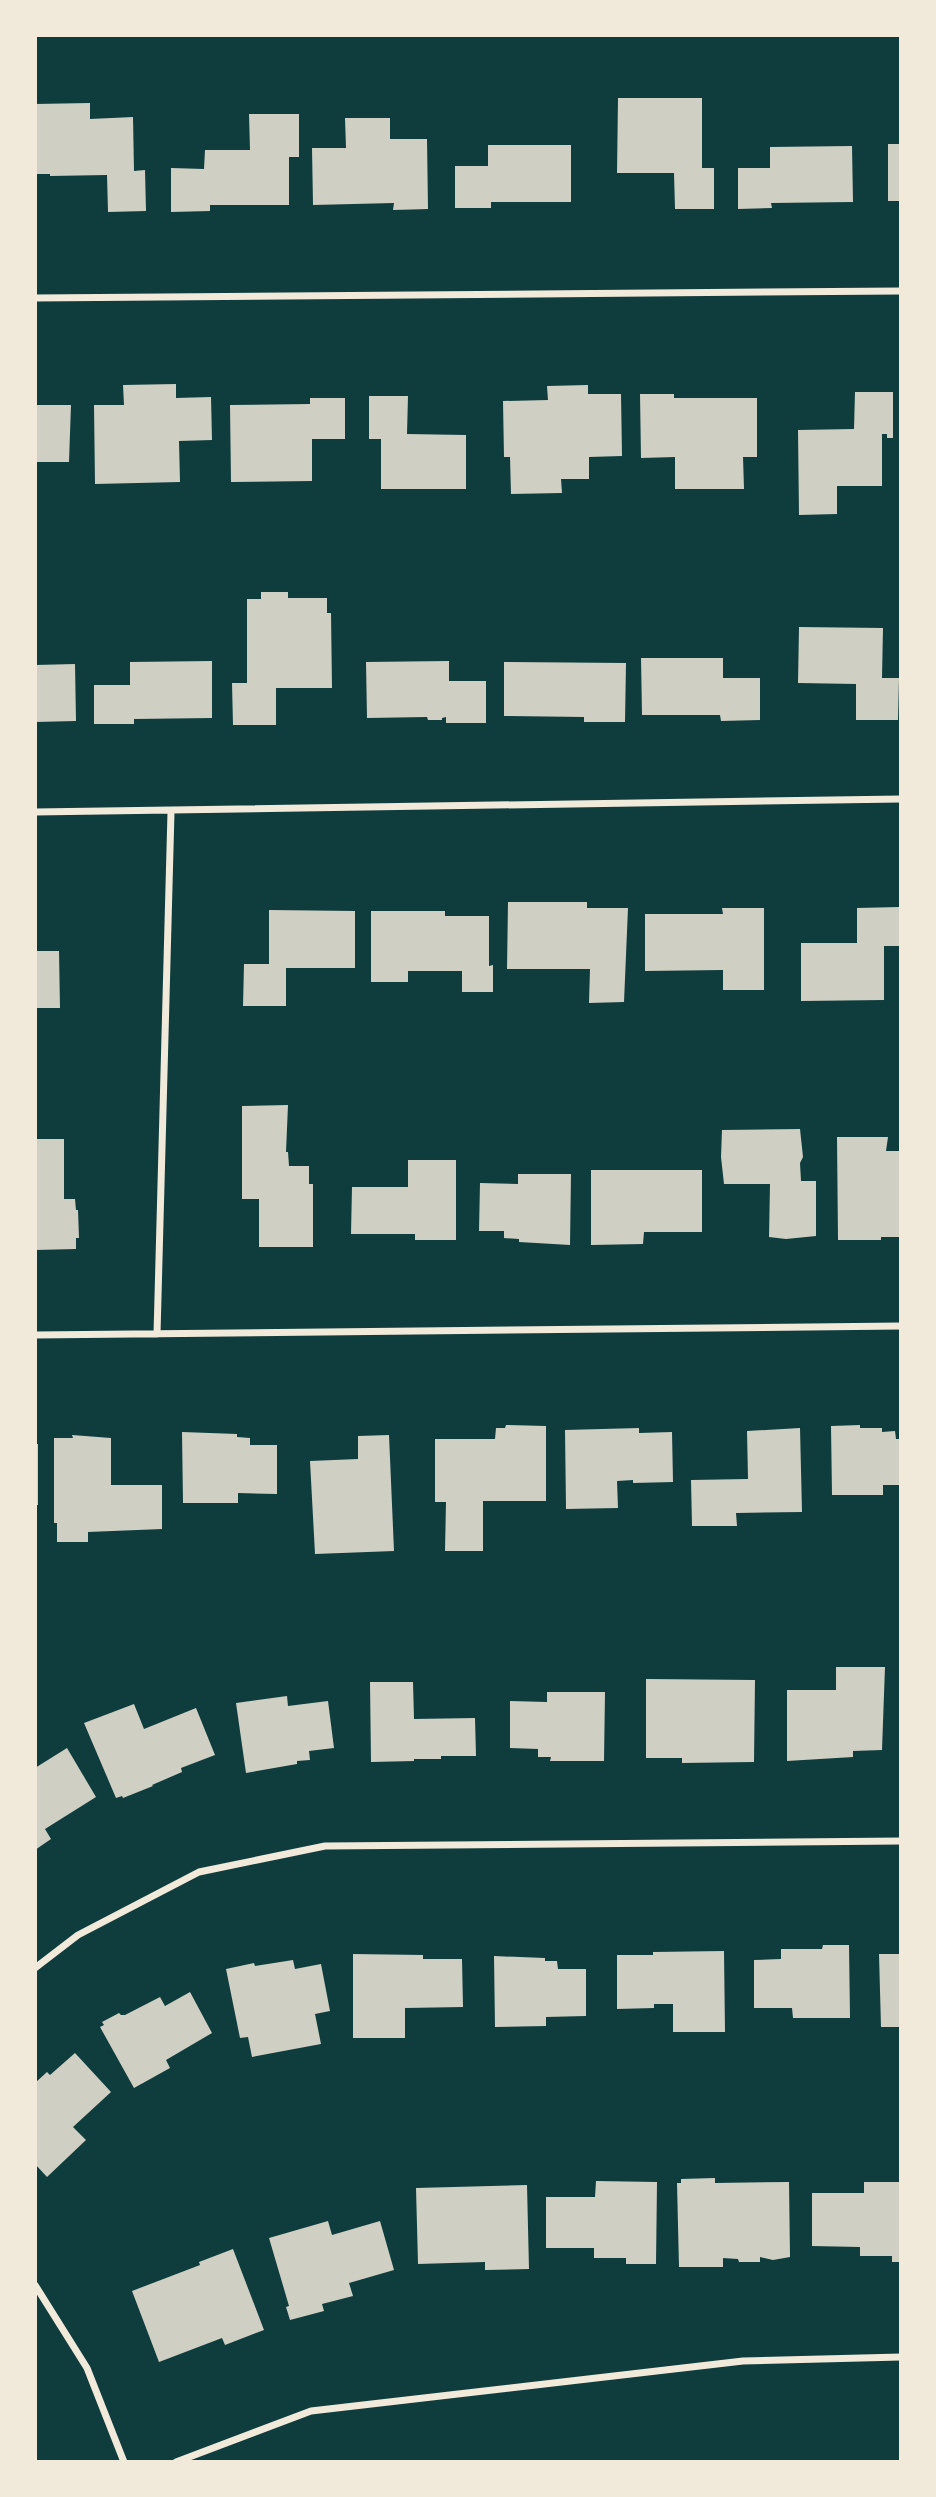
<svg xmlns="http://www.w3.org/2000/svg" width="936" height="2497" font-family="Mulish,sans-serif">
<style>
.building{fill:#cfcfc3}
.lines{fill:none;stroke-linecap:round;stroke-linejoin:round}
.minor{stroke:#f1e9da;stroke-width:7}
</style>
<rect width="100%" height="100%" fill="#0f3d3e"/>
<path class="building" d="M618,98h84v70h12v41h-39l-1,-36h-57z
M90,103v16l43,-2 1,54 11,-1 1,41 -38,1 -1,-37 -57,1v-2h-15v-70z
M249,114h50v43h-10v48h-79v6l-39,1v-44l33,1 1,-19h45z
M345,118h45v21h37l1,70 -35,1 1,-7 -81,2 -1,-57h34z
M888,144h13v57h-13z
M488,145h83v57h-80v6h-36v-42h33z
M852,146l1,56 -82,1 1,5 -34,1v-41h32v-21z
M176,384v14l35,-1 1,43 -33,1 1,41 -85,2 -1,-79h30l-1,-20z
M588,385v9h33l1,62 -33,1v22h-28l1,14 -51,1 -1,-37h-6l-1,-56 45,-1 -1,-14z
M855,392h38v46h-6v-4h-5v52h-45v28l-38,1 -1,-85 56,-1z
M640,394h34v4h83v59h-14l1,32h-69v-32l-34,1z
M369,396h39l-1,38 59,1v54h-85v-50h-12z
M310,398h35v41h-33v42l-81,1 -1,-77 80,-1z
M35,405h36l-2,57h-34z
M261,592h27v6h39v15h4l1,75h-56v37h-43l-1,-42h15v-84h14z
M799,627l84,1 -1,50h17l-1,42h-42v-36l-58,-1z
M641,658h82v20h37v42l-39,1 -1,-6h-78z
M212,661v57l-78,1v5h-40v-39h36v-23z
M449,661v20h37v42h-40v-6l-4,1v2h-14l-1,-3 -60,1 -1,-56z
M504,662l122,1 -1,59h-41v-5l-80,-1z
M75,664l1,57 -41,1v-57z
M508,902h79v6h41l-4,94 -35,1 1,-34h-83z
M899,907l1,39h-16v54l-83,1v-58h56v-35z
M722,908h42v82h-41v-20l-78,1v-57h78z
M269,910l86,1v57h-69v38h-43l1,-42h25z
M371,911h74v5h44v50l4,-1v27h-31v-21h-54v11h-37z
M35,951h24l1,57h-25z
M288,1105l-2,47h2l1,14h20v18h4v63h-54v-48h-17v-93z
M800,1129l3,28 -3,6 1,18h15v55l-30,3 -17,-2 1,-53h-46l-3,-27 1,-27z
M837,1137h51l-2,14h15v86h-20v3h-43z
M35,1139h29v60h11l1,11h2l1,28h-3v11l-41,1z
M408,1160h48v80h-41v-6h-64l1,-47h56z
M591,1170h111v62h-58l-1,12 -52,1z
M518,1174h53l-1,71 -51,-3v-3l-15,-1v-7h-25l1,-48 38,1z
M506,1425l40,1v75h-63v50h-38l1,-49h-11v-63h60l1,-11h9z
M860,1425v3h22v4l13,-1 1,8h5v46h-18v10h-51l-1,-69z
M639,1428v5l33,-1 1,50 -40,1v-3l-16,1 1,27 -52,1 -1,-79z
M800,1428l2,84 -66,1 1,13h-45l-1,-46 57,-1 -1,-48z
M182,1432l55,2v3l13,1v7h27v49l-39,-1v10h-55z
M72,1435l39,3v47h51v44l-74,3v10h-31v-19h-3v-85h19z
M389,1435l5,116 -79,3 -5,-93 48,-2v-23z
M35,1444h3v61h-3z
M836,1667h49l-3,83 -29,1v6l-66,4v-71h49z
M646,1679l109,1 -1,82 -72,1v-5h-36z
M370,1682h43l1,37 61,-1 1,38h-35v3h-27v2l-43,1z
M547,1692h58l-1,69h-54l1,-4h-13v-8l-28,-1v-47l37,1z
M287,1696l1,10 40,-5 6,47 -25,3 1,9 -13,1v3l-51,9 -10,-70z
M134,1704l10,25 52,-21 19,47 -34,13 1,4 -30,13 1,1 -30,12 -1,-2 -6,2 -32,-75z
M67,1748l29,49 -51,32 6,10 -16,11v-82z
M823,1945h26l1,73h-57l-1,-10h-38v-48l27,-1v-10h41z
M724,1951l1,81h-52v-28h-19v4l-37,1v-54h36v-3z
M353,1954l70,1v4h39l1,48 -58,1v30h-52z
M879,1954h22v73h-20z
M494,1956l51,2v3h12l1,8h28v47l-40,1v9l-51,1z
M293,1960l2,9 26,-5 9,47 -15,3 6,30 -69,13 -4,-20 -8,1 -14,-69 28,-6 1,3z
M190,1992l22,41 -46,27 4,8 -36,20 -34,-61 4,-2 -2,-3 17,-9 2,2h4l35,-18 5,9z
M75,2053l36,39 -38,35 13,13 -39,37 -12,-13v-81l12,-11 3,3z
M715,2178v5l74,-1 1,75 -17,3 -13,-3v5h-21l-1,-3 -15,-1v9h-44l-2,-84h4v-4z
M596,2181l61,1 -1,82h-30v-6h-32v-10h-48v-51h49z
M864,2182h37v80h-9v-6h-32v-9l-48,-1v-53h52z
M527,2185l2,84 -44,1v-8l-67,2 -2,-76z
M328,2221l4,14 48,-14 14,49 -45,13 4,13 -31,8 2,7 -34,9 -4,-13 3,-1 -20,-68z
M233,2249l31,81 -39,15 -3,-7 -63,24 -27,-71 68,-26 -1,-3z"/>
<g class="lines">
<path class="minor" d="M35,298l866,-7
M35,812l866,-13
M157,1334l14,-522
M35,1335l866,-9
M35,1968l43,-33 121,-63 126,-26 576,-5
M35,2285l52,83 37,94
M176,2462l135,-51 432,-50 158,-4"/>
</g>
<rect width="936" height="2497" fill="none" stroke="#f1e9da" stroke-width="74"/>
</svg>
